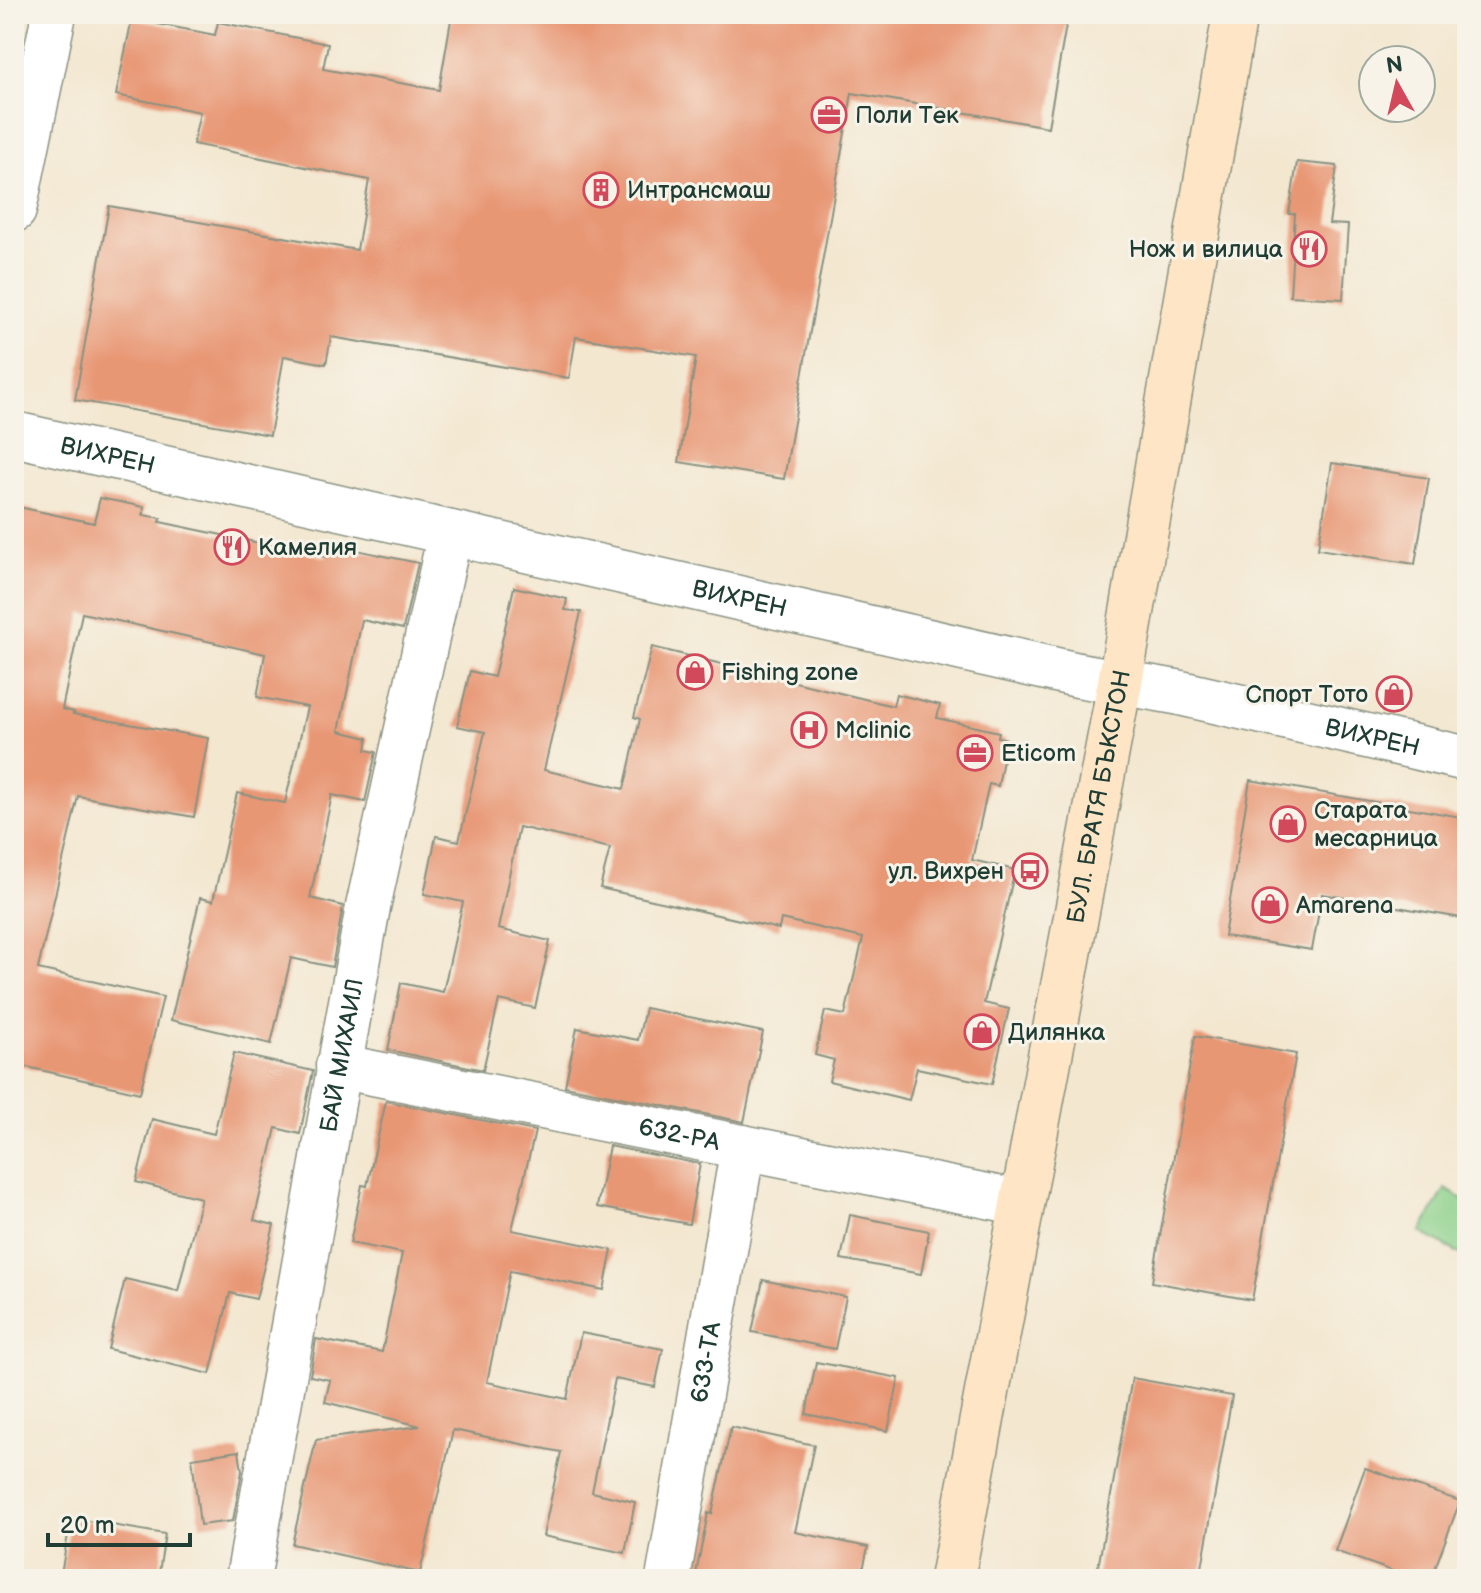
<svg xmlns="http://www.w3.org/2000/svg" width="1481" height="1593" font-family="'Balsamiq Sans',sans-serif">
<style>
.green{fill:#8ad08a;stroke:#54865f;stroke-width:2}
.building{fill:#e89774}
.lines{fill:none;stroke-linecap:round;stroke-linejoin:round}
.street-casing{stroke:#899282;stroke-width:47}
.secondary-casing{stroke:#899282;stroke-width:47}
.street{stroke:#fff;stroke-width:44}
.secondary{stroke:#fee5c5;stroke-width:44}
.labels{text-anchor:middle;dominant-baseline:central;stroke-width:6;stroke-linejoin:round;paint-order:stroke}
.poi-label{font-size:24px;fill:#1f3d34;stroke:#f7f3e8;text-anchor:start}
.street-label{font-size:24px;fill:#1f3d34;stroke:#f7f3e8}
</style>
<rect width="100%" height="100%" fill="#f7f3e8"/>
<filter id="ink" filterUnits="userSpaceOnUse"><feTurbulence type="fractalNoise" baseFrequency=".0125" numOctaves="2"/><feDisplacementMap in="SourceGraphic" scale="16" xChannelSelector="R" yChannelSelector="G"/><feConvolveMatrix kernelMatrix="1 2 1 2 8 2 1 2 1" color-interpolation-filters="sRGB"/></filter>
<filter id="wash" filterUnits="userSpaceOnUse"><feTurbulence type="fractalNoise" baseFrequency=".006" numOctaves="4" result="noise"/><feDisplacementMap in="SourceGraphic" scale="32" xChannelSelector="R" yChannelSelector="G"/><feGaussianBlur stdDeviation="1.8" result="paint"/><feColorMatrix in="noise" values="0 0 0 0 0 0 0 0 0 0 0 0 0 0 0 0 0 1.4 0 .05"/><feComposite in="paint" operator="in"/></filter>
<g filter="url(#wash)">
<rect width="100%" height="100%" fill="#f3e7d0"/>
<path class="green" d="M1445,1189l22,12v49l-3,6 -43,-24z"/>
<g id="blocks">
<path class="building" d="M452,14h616l-20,113 -196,-34 -68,386 -105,-17 17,-105 -120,-20 -7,41 -238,-41 -5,27 -42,-8 -14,79 -195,-35 34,-194 248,44 12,-70 -176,-36 7,-32 -84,-17 16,-76 83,16 3,-13 110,22 -5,25 116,21z
M1297,162l40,4 -8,58 19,1 -5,74 -53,-3 5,-82h-6z
M1332,463l97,15 -14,86 -97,-15z
M100,498l44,9 -1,8 18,3 -1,4 166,35 2,-13 90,19 -15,66 -41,-9 -23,111 29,7 -2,12 10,2 -11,50 -33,-7 -22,103 33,8 -11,61 -41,-9 -20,86 -100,-24 29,-122 13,3 24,-108 48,10 22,-96 -50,-10 8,-43 -183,-41 -20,96 12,3 -1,2 135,24 -14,79 -116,-21 -40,173 125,28 -23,96 -126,-29v-558l80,17z
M514,587l53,12 -2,11 16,2 -37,158 80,19 16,-70 -6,-2 18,-70 241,59 3,-12 44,11 -3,13 62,14 -1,5 9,2 -9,47 -9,-2 -17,76 43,10 -31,133 25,6 -17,75 -75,-16 -8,32 -80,-19 5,-21 -19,-5 10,-44 20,4 18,-77 -82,-19 -2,10 -179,-41 10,-40 -91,-21 -21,102 52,12 -15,67 -36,-8 -16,70 -95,-20 13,-67 42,9 20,-90 -39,-8 12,-58 23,5 26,-109 -28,-6 13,-55 24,6z
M1250,780l217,38v101l-145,-25 -10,56 -88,-14z
M645,1008l118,24 -19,90 -179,-36 12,-58 61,12z
M1195,1036l101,18 -44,246 -100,-18z
M234,1053l79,18 -13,63 -24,-6 -22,92 20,5 -18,74 -26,-6 -20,81 -102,-25 17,-70 53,12 23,-93 -65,-16 16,-63 62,15z
M386,1101l149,30 -23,99 100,20 -8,40 -94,-19 -23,111 80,17 14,-66 82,16 -8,38 -40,-8 -23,113 43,10 -10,51 -82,-17 18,-84 -108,-22 -33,143 -128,-29 24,-104 104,-14 -95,-24 5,-22 -20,-4 6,-37 66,13 20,-99 -52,-10 12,-58 5,1z
M609,1146l91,18 -11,60 -92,-17z
M850,1215l79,16 -8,43 -80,-15z
M763,1280l83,17 -11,52 -83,-17z
M816,1362l83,16 -11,53 -82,-17z
M1132,1378l100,18 -32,183h-104z
M731,1427l83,18 -19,87 73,15 -7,32h-69l-39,-8 -1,8h-57l13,-66 4,1z
M239,1451l3,20 -9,50 -33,4 -8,-67z
M1365,1468l95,33 -29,78h-16l-80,-28z
M71,1518l94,16 -7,45h-98z"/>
</g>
</g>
<g filter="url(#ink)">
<use href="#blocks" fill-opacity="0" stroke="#899282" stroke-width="2"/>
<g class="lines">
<defs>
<g id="street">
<path d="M14,210l40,-196"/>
<path id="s1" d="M14,434l1064,241 98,17 291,67"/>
<path id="s2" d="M338,1066l684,137"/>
<path id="s3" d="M248,1579l120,-672 82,-374"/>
<path id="s4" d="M668,1579l75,-432"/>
</g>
<g id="secondary">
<path id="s5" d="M952,1579l168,-897 115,-668"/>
</g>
</defs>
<use href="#street" class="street-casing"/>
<use href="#secondary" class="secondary-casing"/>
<use href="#street" class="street"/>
<use href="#secondary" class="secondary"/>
</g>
</g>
<defs>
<symbol id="office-ring" viewBox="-11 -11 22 22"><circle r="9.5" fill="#f7f3e8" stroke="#d1495b" stroke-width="1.5"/><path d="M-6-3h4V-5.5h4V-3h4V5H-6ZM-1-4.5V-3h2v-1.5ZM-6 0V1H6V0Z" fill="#d1495b"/></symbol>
<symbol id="building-ring" viewBox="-11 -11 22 22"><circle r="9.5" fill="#f7f3e8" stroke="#d1495b" stroke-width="1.5"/><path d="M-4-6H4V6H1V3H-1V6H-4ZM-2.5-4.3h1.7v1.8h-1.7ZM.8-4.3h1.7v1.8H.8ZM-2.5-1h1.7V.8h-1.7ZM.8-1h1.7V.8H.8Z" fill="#d1495b"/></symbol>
<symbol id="restaurant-ring" viewBox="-11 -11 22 22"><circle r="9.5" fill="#f7f3e8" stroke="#d1495b" stroke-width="1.5"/><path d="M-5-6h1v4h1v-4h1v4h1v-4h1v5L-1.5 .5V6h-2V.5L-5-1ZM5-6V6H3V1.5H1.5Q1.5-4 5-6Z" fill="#d1495b"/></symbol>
<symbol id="shop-ring" viewBox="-11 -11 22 22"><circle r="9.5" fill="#f7f3e8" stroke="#d1495b" stroke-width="1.5"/><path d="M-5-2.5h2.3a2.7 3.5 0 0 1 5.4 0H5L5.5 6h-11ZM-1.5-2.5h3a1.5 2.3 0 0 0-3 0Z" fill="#d1495b"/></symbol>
<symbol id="hospital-ring" viewBox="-11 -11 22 22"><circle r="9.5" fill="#f7f3e8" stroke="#d1495b" stroke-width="1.5"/><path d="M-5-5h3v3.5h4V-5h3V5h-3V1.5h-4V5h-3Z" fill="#d1495b"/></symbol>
<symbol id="bus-ring" viewBox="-11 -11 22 22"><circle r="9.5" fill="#f7f3e8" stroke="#d1495b" stroke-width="1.5"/><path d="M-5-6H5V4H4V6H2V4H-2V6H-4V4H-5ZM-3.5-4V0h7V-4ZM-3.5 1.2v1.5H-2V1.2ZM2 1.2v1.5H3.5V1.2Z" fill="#d1495b"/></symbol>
</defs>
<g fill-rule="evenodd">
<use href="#office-ring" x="809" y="95" width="40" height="40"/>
<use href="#building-ring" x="581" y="170" width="40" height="40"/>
<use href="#restaurant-ring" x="1289" y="229" width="40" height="40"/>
<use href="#restaurant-ring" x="212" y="527" width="40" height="40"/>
<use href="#shop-ring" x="675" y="652" width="40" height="40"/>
<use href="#shop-ring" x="1374" y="674" width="40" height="40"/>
<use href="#hospital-ring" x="789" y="710" width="40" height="40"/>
<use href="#office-ring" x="955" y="733" width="40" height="40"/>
<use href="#shop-ring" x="1268" y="804" width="40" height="40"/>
<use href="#bus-ring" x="1010" y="851" width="40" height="40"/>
<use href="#shop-ring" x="1250" y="885" width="40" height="40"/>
<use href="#shop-ring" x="962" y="1012" width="40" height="40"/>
</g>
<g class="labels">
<g class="poi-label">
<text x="855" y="115">Поли Тек</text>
<text x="627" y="190">Интрансмаш</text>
<text x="1283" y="249" text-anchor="end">Нож и вилица</text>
<text x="258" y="547">Камелия</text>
<text x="721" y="672">Fishing zone</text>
<text x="1368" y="694" text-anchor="end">Спорт Тото</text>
<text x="835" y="730">Mclinic</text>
<text x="1001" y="753">Eticom</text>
<text x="1314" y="810">Старата<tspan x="1314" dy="28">месарница</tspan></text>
<text x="1004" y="871" text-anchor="end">ул. Вихрен</text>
<text x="1296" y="905">Amarena</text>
<text x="1008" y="1032">Дилянка</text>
</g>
<g class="street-label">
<text stroke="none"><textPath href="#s1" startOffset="96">ВИХРЕН</textPath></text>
<text stroke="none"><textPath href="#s1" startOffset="744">ВИХРЕН</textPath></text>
<text stroke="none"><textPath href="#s1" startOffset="1392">ВИХРЕН</textPath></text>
<text stroke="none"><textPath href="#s5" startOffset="796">БУЛ. БРАТЯ БЪКСТОН</textPath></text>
<text stroke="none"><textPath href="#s3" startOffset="532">БАЙ МИХАИЛ</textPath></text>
<text stroke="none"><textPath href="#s2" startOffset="348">632-РА</textPath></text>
<text stroke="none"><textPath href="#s4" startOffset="220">633-ТА</textPath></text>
</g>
</g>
<rect width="1481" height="1593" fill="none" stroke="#f7f3e8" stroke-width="48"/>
<g transform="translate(1397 84) rotate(352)"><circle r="38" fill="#f7f3e8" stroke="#a1aaa0" stroke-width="2"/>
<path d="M0-6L14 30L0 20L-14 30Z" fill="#d1495b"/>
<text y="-12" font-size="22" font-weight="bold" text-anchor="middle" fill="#1f3d34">N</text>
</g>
<path d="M48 1533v12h142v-12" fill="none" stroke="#1f3d34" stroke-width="4"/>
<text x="60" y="1533" font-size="24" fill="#1f3d34" stroke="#f7f3e8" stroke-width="6" paint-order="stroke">20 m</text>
</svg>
